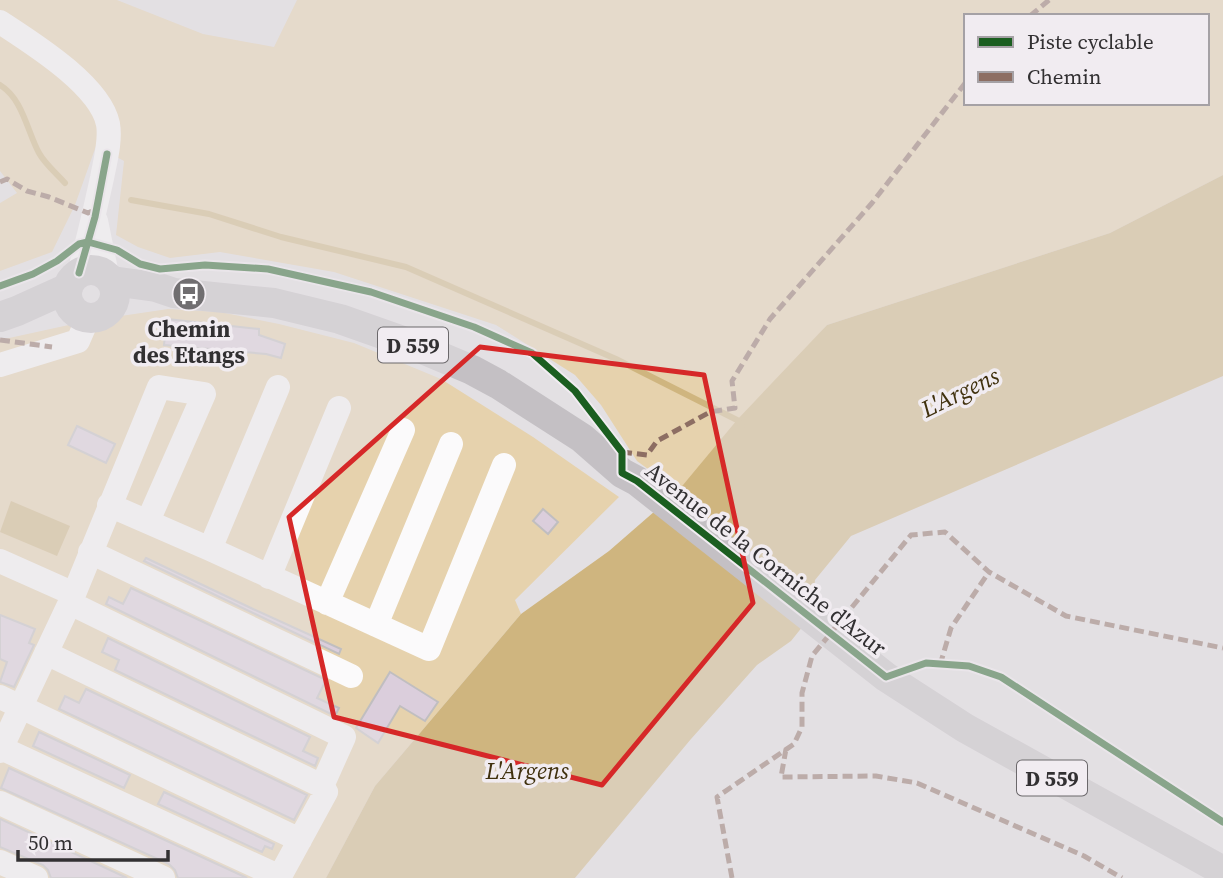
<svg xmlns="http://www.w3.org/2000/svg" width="1223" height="878" font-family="'Source Serif 4',serif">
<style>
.green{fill:#e6d2ad;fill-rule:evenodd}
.water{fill:#cfb57f}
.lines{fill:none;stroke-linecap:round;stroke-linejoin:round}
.stream{stroke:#cfb57f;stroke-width:6}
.building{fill:#dbcedc;stroke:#c0bec0;stroke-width:2}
.minor{stroke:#fbfafb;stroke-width:24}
.major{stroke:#c4c0c4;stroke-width:30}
.quiet{stroke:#8d6e63;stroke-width:5;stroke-dasharray:10 5;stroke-linecap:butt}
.cycleway-casing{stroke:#f1ecf1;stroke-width:11}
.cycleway{stroke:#1b5e20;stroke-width:7}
.marked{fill:none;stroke:#d62828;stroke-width:5;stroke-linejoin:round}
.labels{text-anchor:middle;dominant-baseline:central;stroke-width:7;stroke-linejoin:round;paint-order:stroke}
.shield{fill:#f1ecf1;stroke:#6b686b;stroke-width:2}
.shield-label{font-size:21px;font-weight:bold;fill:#323032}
.poi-label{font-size:23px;font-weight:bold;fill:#323032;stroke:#f1ecf1}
.street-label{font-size:23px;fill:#323032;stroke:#f1ecf1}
.water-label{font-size:24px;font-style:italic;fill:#40310e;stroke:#f1ecf1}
</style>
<rect width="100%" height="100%" fill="#e3e0e3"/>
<path class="green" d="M0,0h117l86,34 71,13 23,-47h926v175l-113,58 -283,92 -149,166 -41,-30 -36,-56 -26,-30 -79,-50 -162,-53 -114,-20 -50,6 -32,-11 -22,-12 8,-74 -28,-15 -21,59 -23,47 -52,19v-68l17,-10 -17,-22zM966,16h241v87h-241z
M168,309l52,3 59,12 75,19 87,36 92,58 86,60 -104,103 6,14 -146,172 -49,92h-326v-538l87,-19z"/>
<path class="water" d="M1223,175v201l-372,160 -36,44 -4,36 -20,25 -34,24 -66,74 -116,139h-249l49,-92 146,-172 88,-63 69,-60 59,-71 90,-95 283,-92z
M11,501l59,25 -13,30 -57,-24z"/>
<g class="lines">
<path class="stream" d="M0,85c23,14 27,46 39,68 6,11 18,21 26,30
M131,200l78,14 72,23 125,30 210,92 121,61 5,6"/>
</g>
<path class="building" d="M167,319l92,10v6l26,9 -4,14 -15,-4 -102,-9z
M77,426l38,18 -9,19 -38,-18z
M543,509l15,13 -10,12 -15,-13z
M146,558l107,51 88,40 -2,5 -195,-93z
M131,588l195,92 -9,18 22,10 -4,8 -229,-112 3,-7 14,7z
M0,615l35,14 -6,14 5,2 -20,42 -14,-5 7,-20 -7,-3z
M108,638l202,99 -7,14 15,7 -3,8 -200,-96 4,-10 -17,-8z
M390,672l48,30 -13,19 -25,-15 -22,37 -22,-15z
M86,689l221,106 -13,25 -235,-111 6,-13 14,7z
M39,732l91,43 -6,13 -91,-42z
M9,768l238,110h-69l-3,-8 -6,-6 -168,-76z
M164,792l110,52 -2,5 -7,-3 -3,6 -104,-48z
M0,819l127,59h-76l-3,-8 -5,-5 -43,-18z"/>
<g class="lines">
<path class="minor" d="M0,22c32,21 100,63 108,102 3,17 -3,38 -6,54 -7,32 -14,63 -23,95
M96,221l11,54
M0,365l78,-24 10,-23
M109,505l101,44 219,100 75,-184
M210,549l68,-162
M90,552l261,124
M0,561l74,33
M269,577l70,-169
M70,603l274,134 -22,49 4,6 -47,86
M327,603l76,-173
M376,625l75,-181
M46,653l276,133
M0,697l300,143
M1,748l279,129
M0,751l74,-157 85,-207 45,7 -56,127
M0,803l163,75
M0,862l36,16"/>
<path class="major" d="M67 294a24 24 0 1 1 48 0a24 24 0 1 1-48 0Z
M112,281l44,6 18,6 100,10 66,16 68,24 64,27 26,14 84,54 40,35 15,8 249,196 79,51 258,143
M0,317l17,-6 51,-23"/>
<path class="quiet" d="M1030,16l19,-16
M0,182l7,-3 20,12 22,6 39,16 8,-4
M0,340l52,7
M622,452l25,3 10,-14 53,-29 25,-4 -3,-27 38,-62 102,-116 94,-121
M940,665l11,-37 38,-56
M786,749l-5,28 95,-1 41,7 167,73 38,22
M732,878l-15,-81 77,-53 8,-17v-34l10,-37 99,-121 34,-3 44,40 77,44 157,32"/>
<defs>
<path id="cycleway" d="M79,273l16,-56 12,-63
M0,286l33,-12 24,-13 22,-17 9,-2 29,8 23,14 20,5 45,-4 63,4 103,23 103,35 58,26 43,38 47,61v21l15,8 249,196 40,-14 43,3 32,11 222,145"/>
</defs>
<use href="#cycleway" class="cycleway-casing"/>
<use href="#cycleway" class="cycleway"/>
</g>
<path d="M0 0H1223V878H0ZM480,347l224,28 49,228 -151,182 -268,-68 -45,-200z" fill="#e3e0e3" fill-opacity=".55" fill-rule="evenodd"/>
<path class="marked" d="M480,347l224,28 49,228 -151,182 -268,-68 -45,-200z"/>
<defs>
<symbol id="bus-disc" viewBox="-11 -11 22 22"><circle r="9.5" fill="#706e70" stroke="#f1ecf1"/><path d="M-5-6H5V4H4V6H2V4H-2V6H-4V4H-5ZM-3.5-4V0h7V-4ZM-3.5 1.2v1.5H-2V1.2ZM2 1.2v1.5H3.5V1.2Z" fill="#fff"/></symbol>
</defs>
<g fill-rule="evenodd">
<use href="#bus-disc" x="170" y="275" width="38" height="38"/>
</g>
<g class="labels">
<g class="shield">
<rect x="378" y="327.5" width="70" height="35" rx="5"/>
<rect x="1017" y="760.5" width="70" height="35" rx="5"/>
</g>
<g class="shield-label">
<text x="413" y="345">D 559</text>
<text x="1052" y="778">D 559</text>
</g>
<g class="poi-label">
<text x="189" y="329">Chemin<tspan x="189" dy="26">des Etangs</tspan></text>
</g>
<g class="street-label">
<text transform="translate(766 559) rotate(38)">Avenue de la Corniche d'Azur</text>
</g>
<g class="water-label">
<text transform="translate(960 392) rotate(-26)">L'Argens</text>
<text x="527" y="770">L'Argens</text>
</g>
</g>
<rect x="964" y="14" width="245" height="91" fill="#f1ecf1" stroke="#a5a1a5" stroke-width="2"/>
<rect x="978" y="37" width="35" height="10" fill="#1b5e20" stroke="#a5a1a5" stroke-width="2"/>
<text x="1027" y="49" font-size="21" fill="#323032">Piste cyclable</text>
<rect x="978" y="72" width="35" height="10" fill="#8d6e63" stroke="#a5a1a5" stroke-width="2"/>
<text x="1027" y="84" font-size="21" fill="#323032">Chemin</text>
<path d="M18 850v10h150v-10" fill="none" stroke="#323032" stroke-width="3.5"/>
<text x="28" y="850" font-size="21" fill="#323032" stroke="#f1ecf1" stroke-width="5" paint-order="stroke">50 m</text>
</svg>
